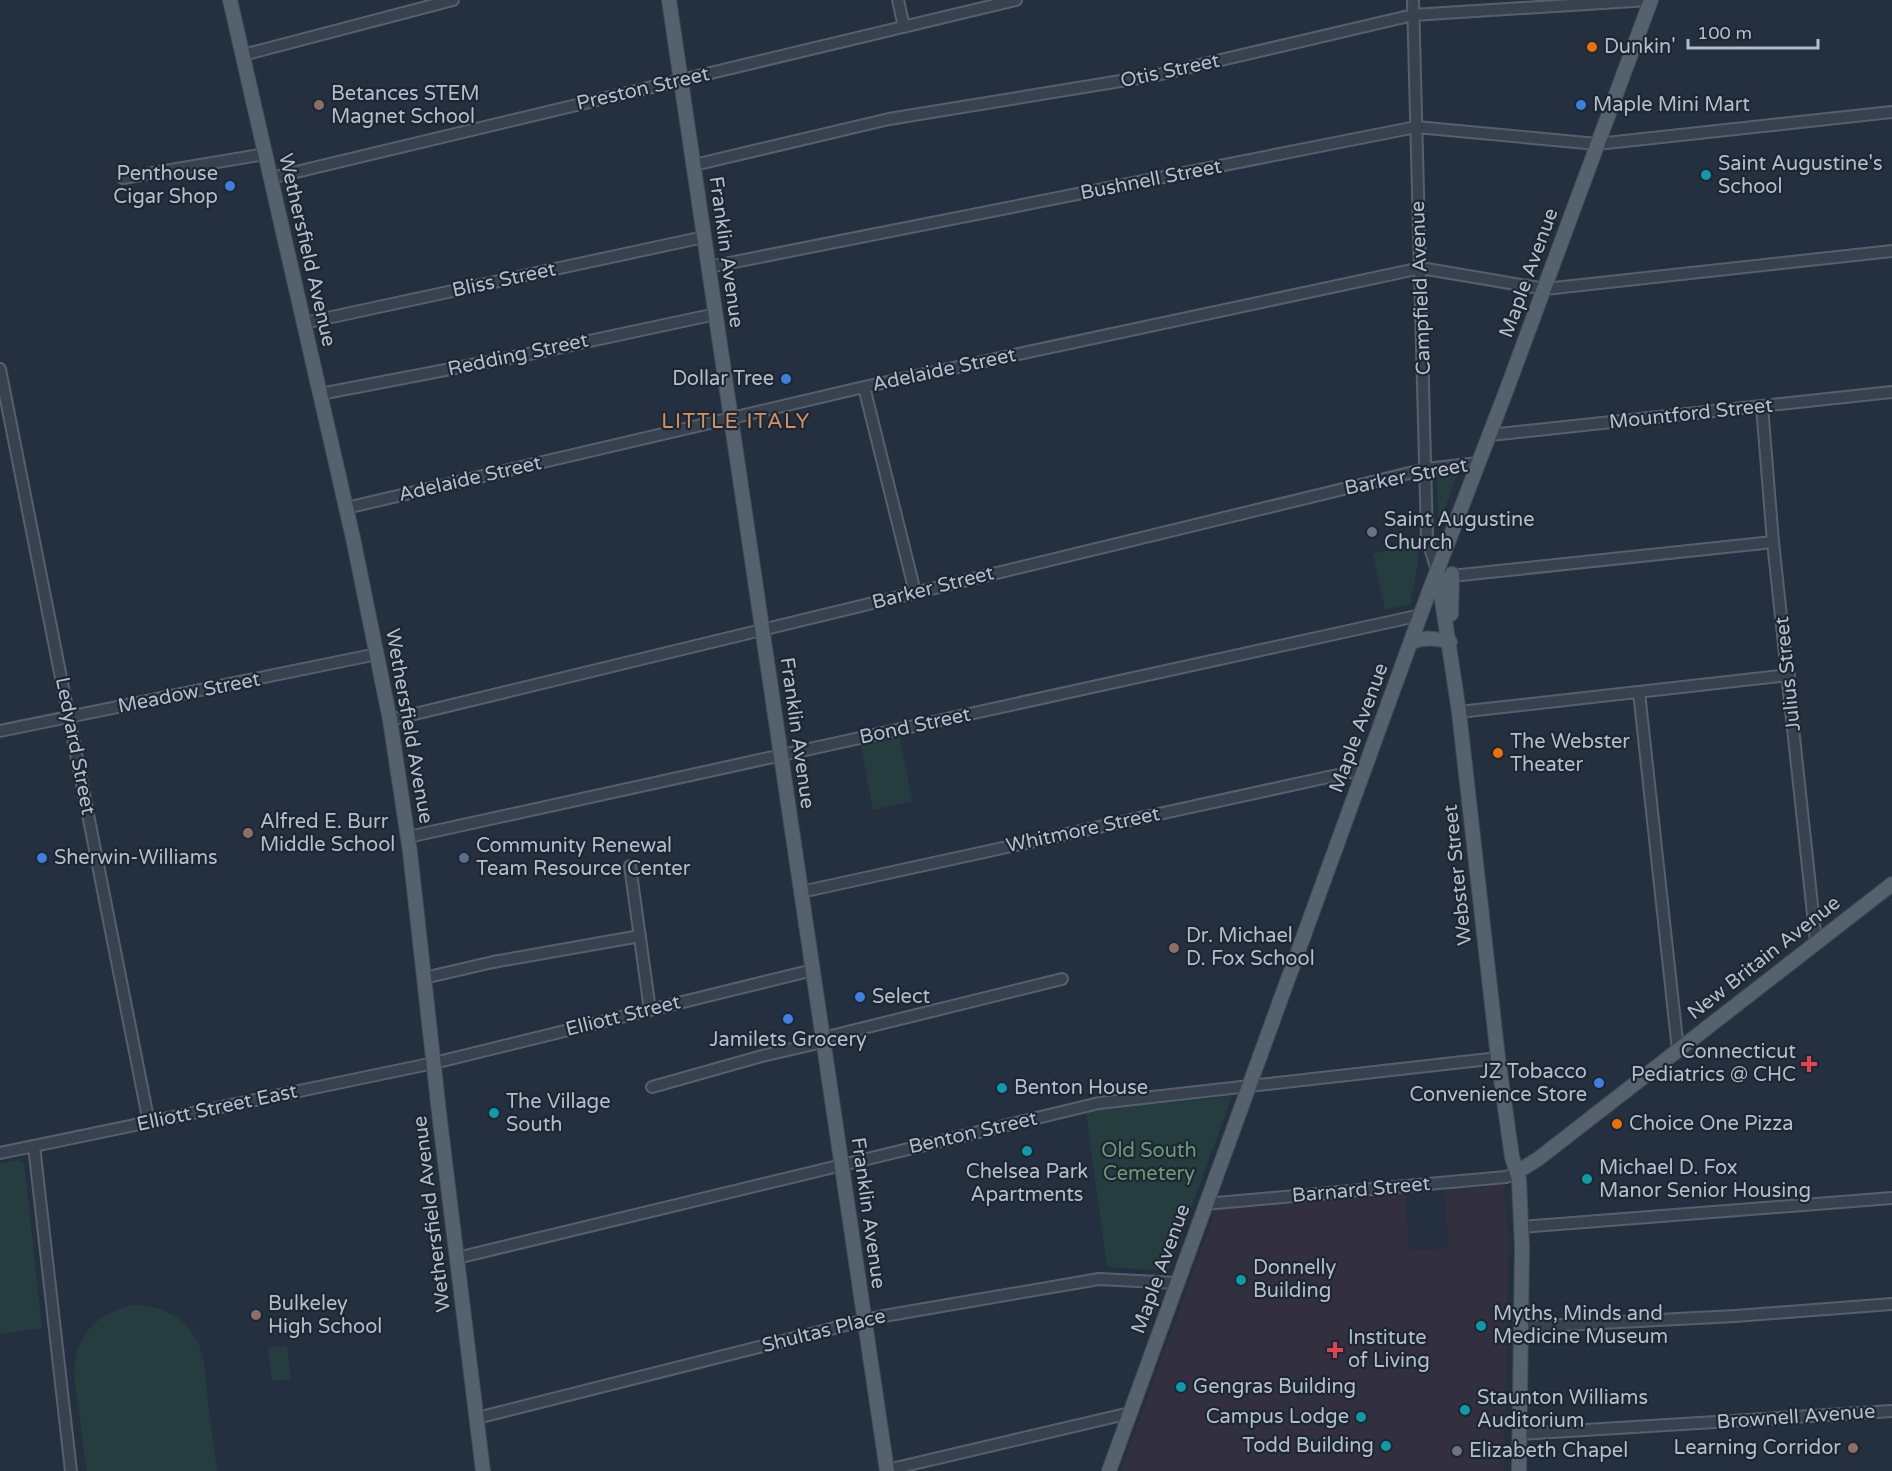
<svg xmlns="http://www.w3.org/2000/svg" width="1892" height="1471" font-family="'Varela Round',sans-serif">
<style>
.medical{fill:#32303f}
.green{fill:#263d40}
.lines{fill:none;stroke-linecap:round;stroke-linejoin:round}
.minor-casing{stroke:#56606c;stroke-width:14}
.major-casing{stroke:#414b57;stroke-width:16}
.minor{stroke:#38424e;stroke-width:10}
.major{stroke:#56616e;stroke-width:14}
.food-dot{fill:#e8710a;stroke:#1d2733;stroke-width:2}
.education-dot{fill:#8d6e63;stroke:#1d2733;stroke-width:2}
.shop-dot{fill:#3f7fe0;stroke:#1d2733;stroke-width:2}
.culture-dot{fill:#0f9aa8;stroke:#1d2733;stroke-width:2}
.worship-dot{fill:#6b7280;stroke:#1d2733;stroke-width:2}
.service-dot{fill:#5c6f8a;stroke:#1d2733;stroke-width:2}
.health-dot{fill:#e0444e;stroke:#1d2733;stroke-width:2}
.labels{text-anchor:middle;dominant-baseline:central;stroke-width:4.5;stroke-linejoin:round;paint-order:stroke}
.poi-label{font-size:20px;fill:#b4bdc9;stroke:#1d2733;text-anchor:start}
.street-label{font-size:20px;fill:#b4bdc9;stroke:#1d2733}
.park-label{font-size:20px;fill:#6b9b74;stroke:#1d2733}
.neighbourhood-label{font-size:21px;letter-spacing:1.5px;fill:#d69162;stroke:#1d2733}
</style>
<rect width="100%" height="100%" fill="#24303f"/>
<path class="medical" d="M1503,1185l6,50 -5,236h-383l95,-261 189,-17 4,58 40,-3 -5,-58z"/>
<path class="green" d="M1459,470l-18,48 -1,1 -2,-1 -1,-43z
M1418,543v21l-8,40 -25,6 -12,-56z
M900,738l12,63 -39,9 -12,-64z
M1232,1096l-64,175 -61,-4 -21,-154 12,-3z
M19,1160l5,3 18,165 -42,6v-170z
M133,1305c30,0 59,15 68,46 5,16 5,34 7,51 3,23 6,46 9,69h-130c-4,-20 -5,-40 -8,-61 -2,-15 -6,-31 -4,-46 3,-33 28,-53 58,-59z
M287,1346l4,33 -19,2 -4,-33z"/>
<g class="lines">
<defs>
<path id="minor" d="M898,0l6,27
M1413,0l14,538 11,36 23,1 312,-33
M243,55l210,-55
M694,165l195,-46 268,-44 256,-60 236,-15
M123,178l142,-24
M271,178l745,-178
M709,267l707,-140 181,17 295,-32
M304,323l400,-86
M0,369l149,754
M864,387l51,205
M320,394l204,-39 192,-41
M1762,406l11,136 43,400
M1490,435l402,-43
M346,508l518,-121 557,-119 124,21 347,-38
M1639,692l39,358
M1459,712l330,-37
M390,720l1036,-251 52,-6
M0,731l377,-77
M408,837l1013,-222
M630,866l20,144
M801,892l564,-123
M424,978l69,-16 147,-26
M823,1038l239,-59
M652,1087l110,-31 61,-14
M34,1146l37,325
M0,1153l434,-90 379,-93
M1205,1204l301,-27 11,-5
M1522,1227l370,-29
M457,1258l642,-155 399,-45
M1522,1327l213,-11 157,-12
M477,1418l401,-101 221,-38 78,4
M1520,1434l372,-23
M887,1470l243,-57"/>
<path id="major" d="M230,0l123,538 37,182 20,132 30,269 43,350
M669,0l218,1471
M1438,574l21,138 39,346 14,99 7,22 3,69 -3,223
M1451,614l1,-40
M1411,642c14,-5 24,-4 39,0
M1517,1172l21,-13 354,-275
M1109,1471l318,-874 78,-203 146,-394"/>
</defs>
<use href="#minor" class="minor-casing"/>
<use href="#major" class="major-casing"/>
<use href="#minor" class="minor"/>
<use href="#major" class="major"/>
</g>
<g class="food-dot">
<circle cx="1592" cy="47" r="6"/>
<circle cx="1498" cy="753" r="6"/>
<circle cx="1617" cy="1124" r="6"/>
</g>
<g class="education-dot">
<circle cx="319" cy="105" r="6"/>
<circle cx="248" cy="833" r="6"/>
<circle cx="1174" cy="948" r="6"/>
<circle cx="256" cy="1315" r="6"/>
<circle cx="1853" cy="1448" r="6"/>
</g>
<g class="shop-dot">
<circle cx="1581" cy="105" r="6"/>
<circle cx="230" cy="186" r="6"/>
<circle cx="786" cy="379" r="6"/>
<circle cx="42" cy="858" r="6"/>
<circle cx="860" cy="997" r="6"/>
<circle cx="788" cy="1019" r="6"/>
<circle cx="1599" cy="1083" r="6"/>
</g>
<g class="culture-dot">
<circle cx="1706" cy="175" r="6"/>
<circle cx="1002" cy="1088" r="6"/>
<circle cx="494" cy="1113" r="6"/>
<circle cx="1027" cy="1151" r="6"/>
<circle cx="1587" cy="1179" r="6"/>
<circle cx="1241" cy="1280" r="6"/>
<circle cx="1481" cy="1326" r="6"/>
<circle cx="1181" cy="1387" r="6"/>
<circle cx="1465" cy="1410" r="6"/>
<circle cx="1361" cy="1417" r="6"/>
<circle cx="1386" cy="1446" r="6"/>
</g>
<g class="worship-dot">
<circle cx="1372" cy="532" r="6"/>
<circle cx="1457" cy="1451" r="6"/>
</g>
<circle class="service-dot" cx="464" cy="858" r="6"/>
<g class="health-dot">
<path d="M1806 1055h6v6h6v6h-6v6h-6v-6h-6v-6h6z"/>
<path d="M1332 1341h6v6h6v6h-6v6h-6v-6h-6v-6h6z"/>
</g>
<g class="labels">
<g class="poi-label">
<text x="1604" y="47">Dunkin'</text>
<text x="331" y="94">Betances STEM<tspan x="331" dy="23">Magnet School</tspan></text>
<text x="1593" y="105">Maple Mini Mart</text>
<text x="1718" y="164">Saint Augustine's<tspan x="1718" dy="23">School</tspan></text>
<text x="218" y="174" text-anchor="end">Penthouse<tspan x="218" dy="23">Cigar Shop</tspan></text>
<text x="774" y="379" text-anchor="end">Dollar Tree</text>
<text x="1384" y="520">Saint Augustine<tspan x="1384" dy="23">Church</tspan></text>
<text x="1510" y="742">The Webster<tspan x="1510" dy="23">Theater</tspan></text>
<text x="260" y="822">Alfred E. Burr<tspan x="260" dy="23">Middle School</tspan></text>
<text x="476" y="846">Community Renewal<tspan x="476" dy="23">Team Resource Center</tspan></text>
<text x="54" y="858">Sherwin-Williams</text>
<text x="1186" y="936">Dr. Michael<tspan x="1186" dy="23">D. Fox School</tspan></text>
<text x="872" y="997">Select</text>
<text x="788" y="1040" text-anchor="middle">Jamilets Grocery</text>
<text x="1796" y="1052" text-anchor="end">Connecticut<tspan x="1796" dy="23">Pediatrics @ CHC</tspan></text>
<text x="1587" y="1072" text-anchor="end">JZ Tobacco<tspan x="1587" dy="23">Convenience Store</tspan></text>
<text x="1014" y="1088">Benton House</text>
<text x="506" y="1102">The Village<tspan x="506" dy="23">South</tspan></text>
<text x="1629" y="1124">Choice One Pizza</text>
<text x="1599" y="1168">Michael D. Fox<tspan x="1599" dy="23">Manor Senior Housing</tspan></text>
<text x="1027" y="1172" text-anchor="middle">Chelsea Park<tspan x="1027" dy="23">Apartments</tspan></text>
<text x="1253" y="1268">Donnelly<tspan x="1253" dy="23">Building</tspan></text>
<text x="268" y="1304">Bulkeley<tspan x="268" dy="23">High School</tspan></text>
<text x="1493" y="1314">Myths, Minds and<tspan x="1493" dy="23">Medicine Museum</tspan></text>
<text x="1348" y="1338">Institute<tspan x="1348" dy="23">of Living</tspan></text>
<text x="1193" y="1387">Gengras Building</text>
<text x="1477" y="1398">Staunton Williams<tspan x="1477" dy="23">Auditorium</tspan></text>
<text x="1349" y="1417" text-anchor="end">Campus Lodge</text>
<text x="1374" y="1446" text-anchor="end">Todd Building</text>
<text x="1841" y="1448" text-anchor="end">Learning Corridor</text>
<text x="1469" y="1451">Elizabeth Chapel</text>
</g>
<g class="street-label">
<text transform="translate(1170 71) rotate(-12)">Otis Street</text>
<text transform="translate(643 89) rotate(-13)">Preston Street</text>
<text transform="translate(1151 180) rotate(-11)">Bushnell Street</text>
<text transform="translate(307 250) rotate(77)">Wethersfield Avenue</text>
<text transform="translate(726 252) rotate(82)">Franklin Avenue</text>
<text transform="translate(1529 273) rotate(-70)">Maple Avenue</text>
<text transform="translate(504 280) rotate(-12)">Bliss Street</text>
<text transform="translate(1421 288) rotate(-92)">Campfield Avenue</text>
<text transform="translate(518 355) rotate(-12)">Redding Street</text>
<text transform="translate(944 370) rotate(-12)">Adelaide Street</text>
<text transform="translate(1691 414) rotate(-6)">Mountford Street</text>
<text transform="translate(1406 477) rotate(-11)">Barker Street</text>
<text transform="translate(470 479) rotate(-13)">Adelaide Street</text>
<text transform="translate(933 588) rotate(-14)">Barker Street</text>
<text transform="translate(1788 674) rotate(-96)">Julius Street</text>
<text transform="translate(189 693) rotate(-11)">Meadow Street</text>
<text transform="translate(409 726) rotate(80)">Wethersfield Avenue</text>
<text transform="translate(915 726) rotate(-12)">Bond Street</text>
<text transform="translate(1359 728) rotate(-70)">Maple Avenue</text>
<text transform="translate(797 733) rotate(82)">Franklin Avenue</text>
<text transform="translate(75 746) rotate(79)">Ledyard Street</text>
<text transform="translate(1083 830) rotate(-12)">Whitmore Street</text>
<text transform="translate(1458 875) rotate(-96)">Webster Street</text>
<text transform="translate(1764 958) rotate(-38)">New Britain Avenue</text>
<text transform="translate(623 1016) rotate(-14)">Elliott Street</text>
<text transform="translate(217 1108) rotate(-12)">Elliott Street East</text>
<text transform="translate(973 1133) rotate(-13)">Benton Street</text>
<text transform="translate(1361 1190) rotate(-5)">Barnard Street</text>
<text transform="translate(868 1213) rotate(82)">Franklin Avenue</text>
<text transform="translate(432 1214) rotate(-97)">Wethersfield Avenue</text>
<text transform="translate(1161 1269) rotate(-70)">Maple Avenue</text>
<text transform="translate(824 1331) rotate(-14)">Shultas Place</text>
<text transform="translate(1796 1417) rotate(-4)">Brownell Avenue</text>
</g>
<g class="park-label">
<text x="1149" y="1151">Old South<tspan x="1149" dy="23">Cemetery</tspan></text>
</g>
<g class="neighbourhood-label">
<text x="736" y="421">LITTLE ITALY</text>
</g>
</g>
<path d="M1688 39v9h130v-9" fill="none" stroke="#b4bdc9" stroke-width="3"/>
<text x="1697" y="39" font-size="18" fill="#b4bdc9" stroke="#1d2733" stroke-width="4.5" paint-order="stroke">100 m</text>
</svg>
